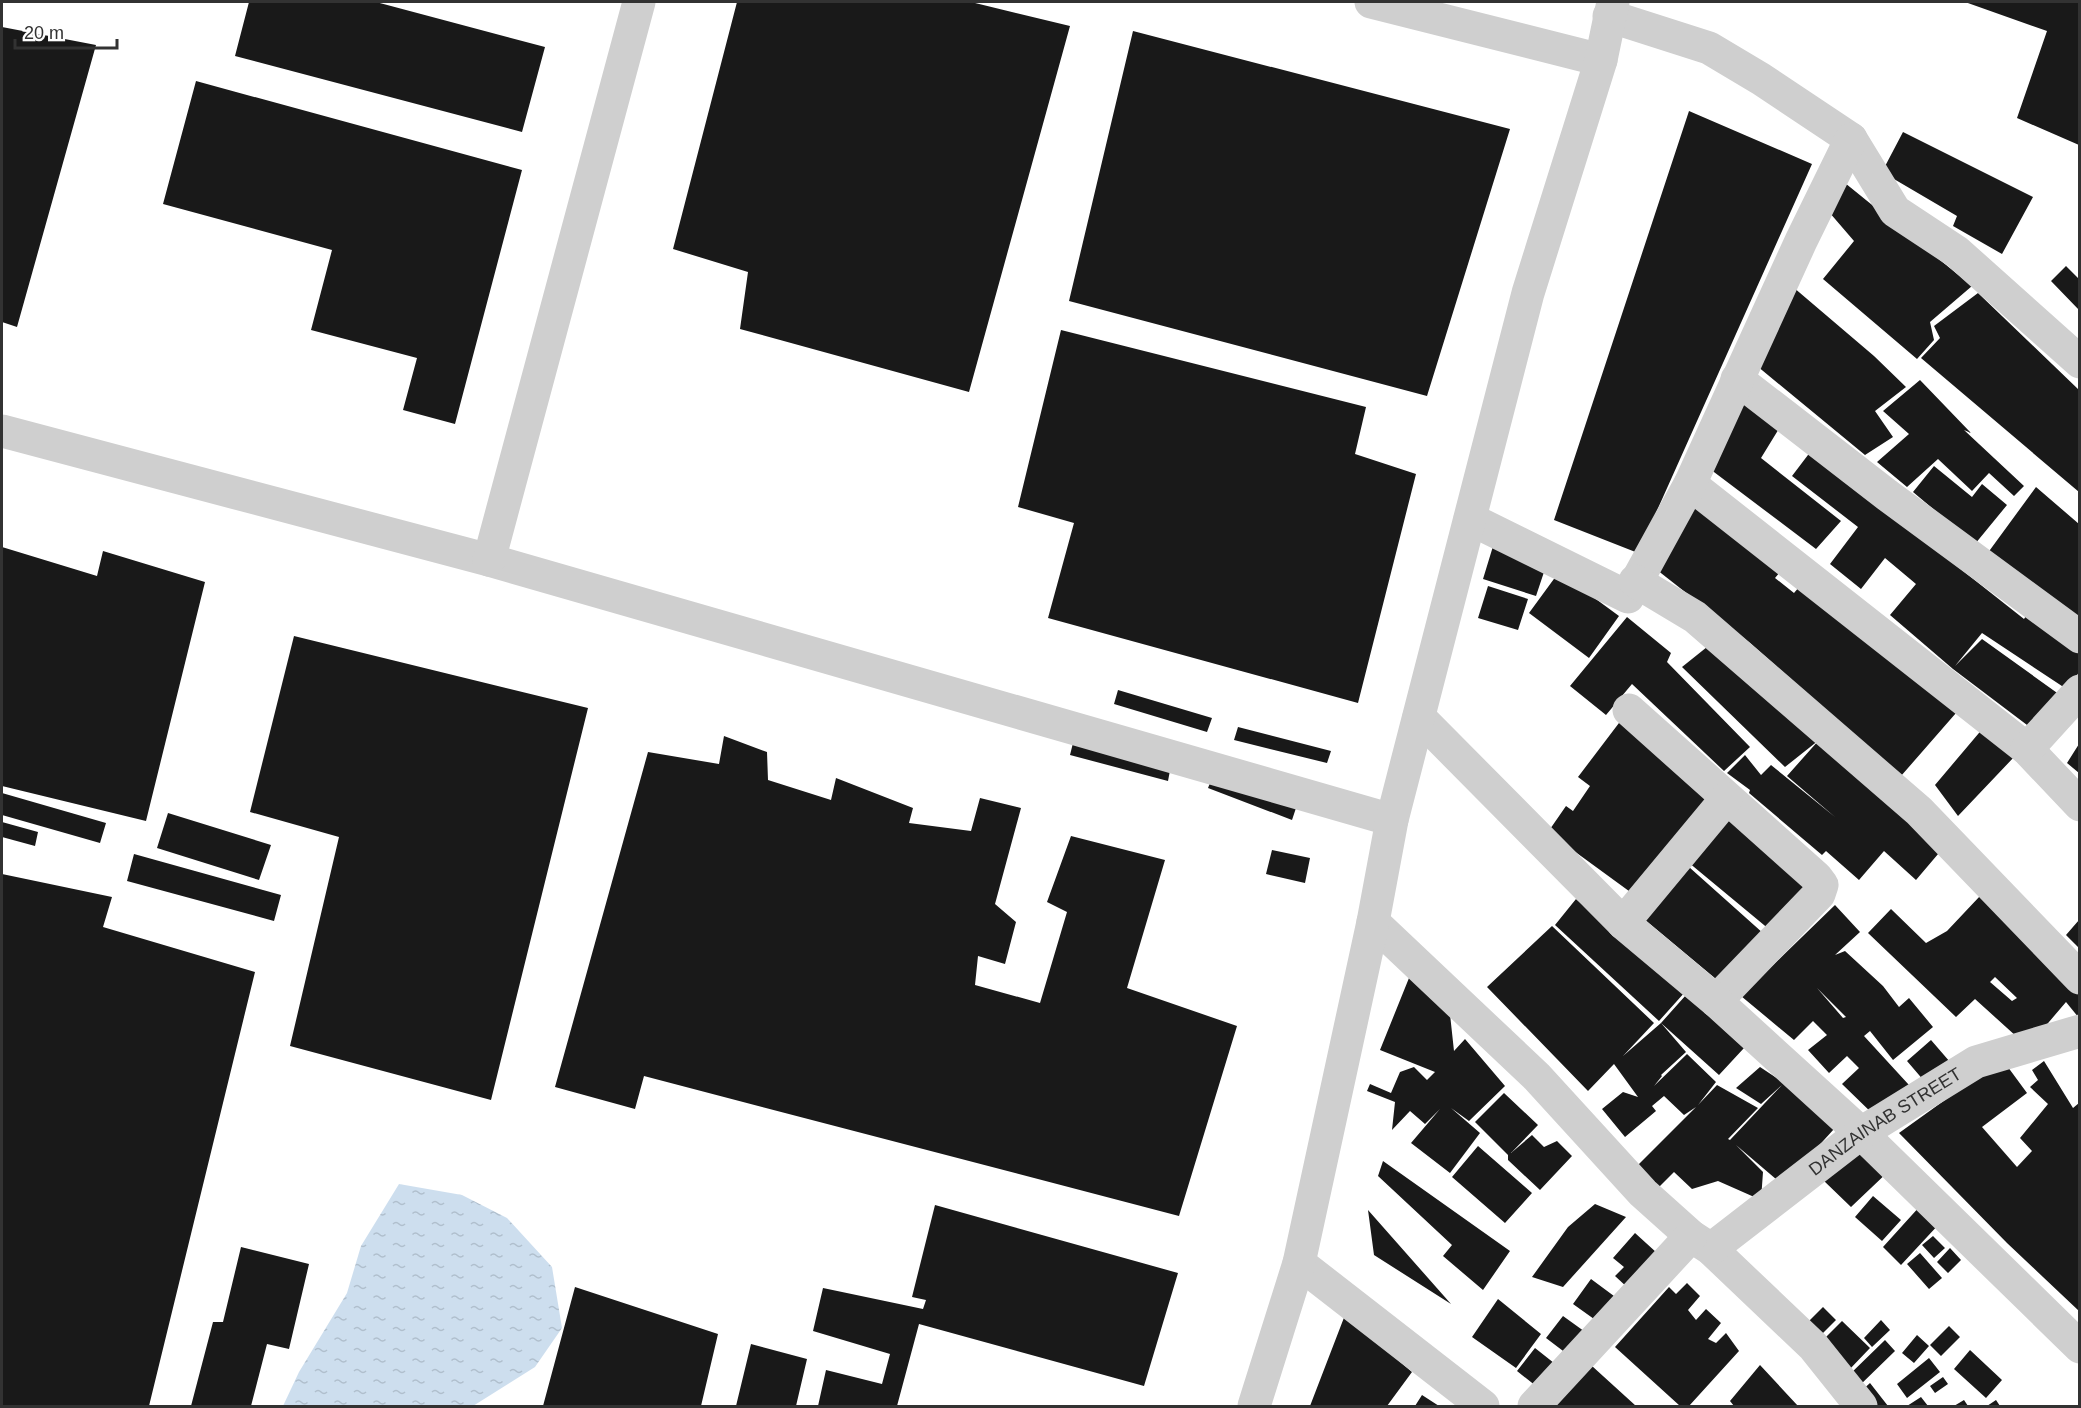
<svg xmlns="http://www.w3.org/2000/svg" width="2081" height="1408" font-family="Helvetica,sans-serif">
<style>
.water{fill:url(#water-ripples)}
.building{fill:#191919;fill-rule:evenodd}
.lines{fill:none;stroke-linecap:round;stroke-linejoin:round}
.minor{stroke:#cfcfcf;stroke-width:33}
.labels{text-anchor:middle;dominant-baseline:central;stroke-width:6;stroke-linejoin:round;paint-order:stroke}
.street-label{font-size:18px;fill:#323232;stroke:#fff}
</style>
<defs>
<pattern id="water-ripples" width="26" height="14" patternUnits="userSpaceOnUse" patternTransform="scale(1.5)"><rect width="26" height="14" fill="#cddeee"/><path d="M2 4q2-2 4 0t4 0M15 11q2-2 4 0t4 0" fill="none" stroke="#b0bfcd"/></pattern>
</defs>
<rect width="100%" height="100%" fill="#fff"/>
<path class="water" d="M399,1184l63,11 45,23 45,49 10,61 -27,39 -62,39h-190l16,-34 48,-79 14,-47z"/>
<path class="building" d="M249,2h127l169,45 -23,85 -287,-76z
M737,2h234l99,24 -101,366 -229,-63 8,-57 -75,-23z
M1965,2h114v143l-62,-27 30,-87z
M2,27l94,18 -79,282 -15,-5z
M1133,31l377,98 -83,267 -358,-95z
M196,81l326,89 -67,254 -52,-14 14,-52 -106,-28 21,-80 -169,-46z
M1689,111l123,53 -174,389 -84,-33z
M1903,132l130,65 -31,57 -49,-28 4,-10 -75,-44z
M1845,183l127,103 -42,36 4,18 -17,19 -94,-80 31,-38 -31,-36z
M2066,266l13,13v31l-28,-29z
M1793,287l81,69 32,31 -31,24 18,26 -28,18 -114,-94z
M1978,293l101,97v102l-158,-134 19,-20 -6,-12z
M1061,330l305,77 -11,47 61,20 -58,229 -310,-85 26,-95 -56,-16z
M1920,380l51,53 -7,-3 60,56 -10,10 -25,-23 -17,18 -34,-32 -31,28 -30,-25 32,-28 -26,-23z
M1740,393l40,34 -19,31 80,63 -25,28 -110,-83z
M1811,451l213,168 4,-6 51,34v25l-11,18 -86,-57 -27,33 27,-27 78,56 -29,33 -78,-59 -63,-54 26,-31 -31,-26 -24,31 -31,-25 28,-37 -66,-51z
M1934,466l38,31 10,-13 25,21 -32,39 -62,-52z
M2036,487l43,37v101l-92,-71z
M1695,507l90,59 -10,12 19,15 10,-12 152,132 -55,63 -151,-133 -98,-77z
M1494,543l54,17 -12,36 -53,-17z
M2,547l95,29 6,-25 102,31 -59,239 -144,-35z
M1559,572l60,44 -30,42 -60,-45z
M1488,586l40,13 -10,31 -40,-12z
M1627,617l44,36 -4,9 83,85 -26,24 -92,-87 -26,31 -36,-29z
M294,636l294,72 -97,392 -201,-54 49,-209 -89,-25z
M1712,643l107,97 -34,27 -103,-100z
M1118,690l94,28 -5,14 -93,-28z
M1622,719l93,72 -82,103 -85,-62 18,-26 7,5 17,-25 -12,-9z
M1238,727l93,24 -4,12 -93,-23z
M1984,727l31,29 -57,60 -23,-31z
M724,736l43,16 1,28 63,20 5,-22 77,30 -4,15 62,8 9,-33 41,10 -26,96 21,18 -11,42 -27,-8 -3,29 65,18 27,-91 -20,-10 24,-66 94,24 -38,128 110,38 -58,190 -535,-140 -9,33 -80,-22 93,-335 71,12z
M1074,739l97,26 -3,16 -98,-26z
M1819,740l125,107 -28,33 -32,-29 -25,29 -33,-29 -4,4 -73,-62 1,-3 -23,-17 18,-18 16,20 10,-10 64,52 -48,-41z
M2079,744v29l-12,-10z
M1214,773l83,32 -5,15 -84,-32z
M2,793l104,30 -6,20 -98,-28z
M168,813l103,32 -12,35 -102,-32z
M1728,814l82,69 -40,47 -82,-68z
M2,822l36,10 -3,14 -33,-9z
M1272,850l38,8 -5,25 -39,-9z
M134,854l147,41 -7,26 -147,-40z
M1689,867l75,67 -42,50 -78,-65z
M2,874l110,23 -9,30 152,45 -106,434h-147z
M1980,896l99,93v29l-13,-16 -23,27 -26,8 -42,-38 -19,18 -88,-84 23,-24 35,34 21,-12zM1995,977l22,21 -5,3 -22,-19z
M1576,899l109,93 -26,29 -104,-96z
M1835,905l25,27 -25,23 10,-4 38,35 16,21 10,-9 24,29 -40,33 -23,-29 -6,5 45,49 -32,33 -35,-34 17,-16 -12,-12 -18,17 -21,-23 19,-15 -14,-14 -19,19 -53,-44zM1817,988l29,29 -3,1z
M2079,920v28l-13,-13z
M1552,926l102,97 -31,33 38,-33 25,29 -25,23 1,1 -8,10 33,-32 29,28 -18,23 19,-20 41,23 -30,31 2,1 52,-55 -21,19 -25,-16 24,-21 24,16 50,46 -51,56 -47,-40 27,27 -2,28 -43,-19 -26,8 -18,-17 -16,16 -22,-21 60,-60 -12,8 -20,-19 -12,10 4,5 -31,26 -23,-28 21,-17 15,5 -24,-33 -26,27 -101,-104z
M1409,978l40,27 5,46 11,-12 40,47 -36,35 -18,-13 29,25 -30,40 -39,-30 29,-34 -15,15 -15,-13 -18,19 3,-28 -28,-11 3,-7 21,9 9,-21 14,-5 13,13 8,-8 -55,-22z
M1686,995l58,53 -25,27 -58,-52z
M1931,1040l19,22 -25,20 -18,-21z
M2002,1059l25,34 -45,34 35,40 15,-16 -12,-13 28,-34 -18,-17 8,-7 -6,-10 12,-9 29,47 6,-5v208l-72,-68 -108,-110z
M1504,1093l34,32 -27,28 21,-18 12,12 13,-6 15,15 -32,34 -32,-30v-5l-33,-33z
M1864,1141l27,28 -40,38 -28,-27z
M1478,1146l54,47 -27,30 -53,-46z
M1383,1161l127,90 -27,39 -40,-34 9,-11 -74,-69z
M1873,1196l28,24 -19,21 -27,-24z
M1595,1204l31,13 -63,70 -31,-10 36,-50z
M935,1205l243,68 -34,113 -225,-62 -22,82h-79l8,-36 56,14 8,-30 -77,-23 10,-43 100,21 3,-9 -14,-3z
M1921,1205l19,18 -39,42 -18,-18z
M1368,1210l83,94 -77,-49z
M1635,1233l22,20 -29,35 -13,-12 9,-9 -11,-9z
M1933,1236l12,12 -11,10 -12,-13z
M241,1247l68,17 -20,85 -22,-5 -16,62h-60l22,-84h10z
M1950,1248l11,12 -13,13 -11,-11z
M1920,1253l22,25 -13,11 -22,-25z
M1591,1279l27,20 -17,25 -28,-20z
M1687,1283l13,13 -12,14 8,10 10,-11 15,14 -13,16 8,4 10,-10 13,18 -50,55h-9l-65,-59 54,-60 7,7z
M575,1287l143,47 -17,72h-158z
M1498,1299l43,35 -25,34 -44,-31z
M1823,1307l13,13 -18,18 -13,-13z
M1345,1315l67,57 -25,34h-77z
M1563,1316l25,18 -17,23 -25,-19z
M1881,1320l9,10 -18,17 -8,-9z
M1842,1321l28,27 -22,23 -28,-28z
M1949,1326l11,11 -19,19 -11,-11z
M1917,1335l12,11 -15,17 -12,-10z
M1885,1340l10,11 -38,37 -10,-11z
M751,1344l56,15 -11,47h-60z
M1535,1348l24,19 -18,23 -24,-19z
M1970,1350l32,30 -16,18 -32,-29z
M1929,1358l11,14 -33,26 -10,-14z
M1760,1365l38,41h-64l-4,-5z
M1592,1366l44,40h-82z
M1943,1377l5,7 -13,9 -5,-7z
M1870,1383l18,23h-18l-11,-13z
M1422,1395l17,11h-24z
M1921,1397l7,9h-21z
M1964,1400l4,6h-14z
M1996,1400l4,6h-13z"/>
<g class="lines">
<g class="minor">
<path d="M1371,2l230,58"/>
<path d="M1609,16l100,32 52,31 90,60 44,72 62,41 123,110"/>
<path d="M1737,379l150,116 193,142"/>
<path d="M2,431l487,129 903,260"/>
<path d="M1690,484l337,265 53,56"/>
<path d="M1470,519l158,78 62,-113 111,-243 50,-102"/>
<path d="M489,560l150,-558"/>
<path d="M1635,581l60,36 224,194 161,167"/>
<path d="M1629,710l187,167 6,8 -3,9 -103,107"/>
<path d="M1419,717l204,206 93,78 145,132 219,214"/>
<path d="M2027,749l53,-58"/>
<path d="M1373,922l163,154 107,117 48,43 20,13 102,97 48,60"/>
<path d="M1623,923l103,-124"/>
<path id="s1" d="M1711,1249l150,-116 115,-71 104,-31"/>
<path d="M1299,1263l184,143"/>
<path d="M1254,1406l45,-143 74,-341 19,-102 136,-527 73,-233 12,-58"/>
<path d="M1534,1406l157,-170"/>
</g>
</g>
<g class="labels">
<g class="street-label">
<text stroke="none"><textPath href="#s1" startOffset="216">DANZAINAB STREET</textPath></text>
</g>
</g>
<rect width="2081" height="1408" fill="none" stroke="#323232" stroke-width="6"/>
<path d="M15 39v9h102v-9" fill="none" stroke="#323232" stroke-width="3"/>
<text x="24" y="39" font-size="18" fill="#323232" stroke="#ffffff" stroke-width="4.5" paint-order="stroke">20 m</text>
</svg>
